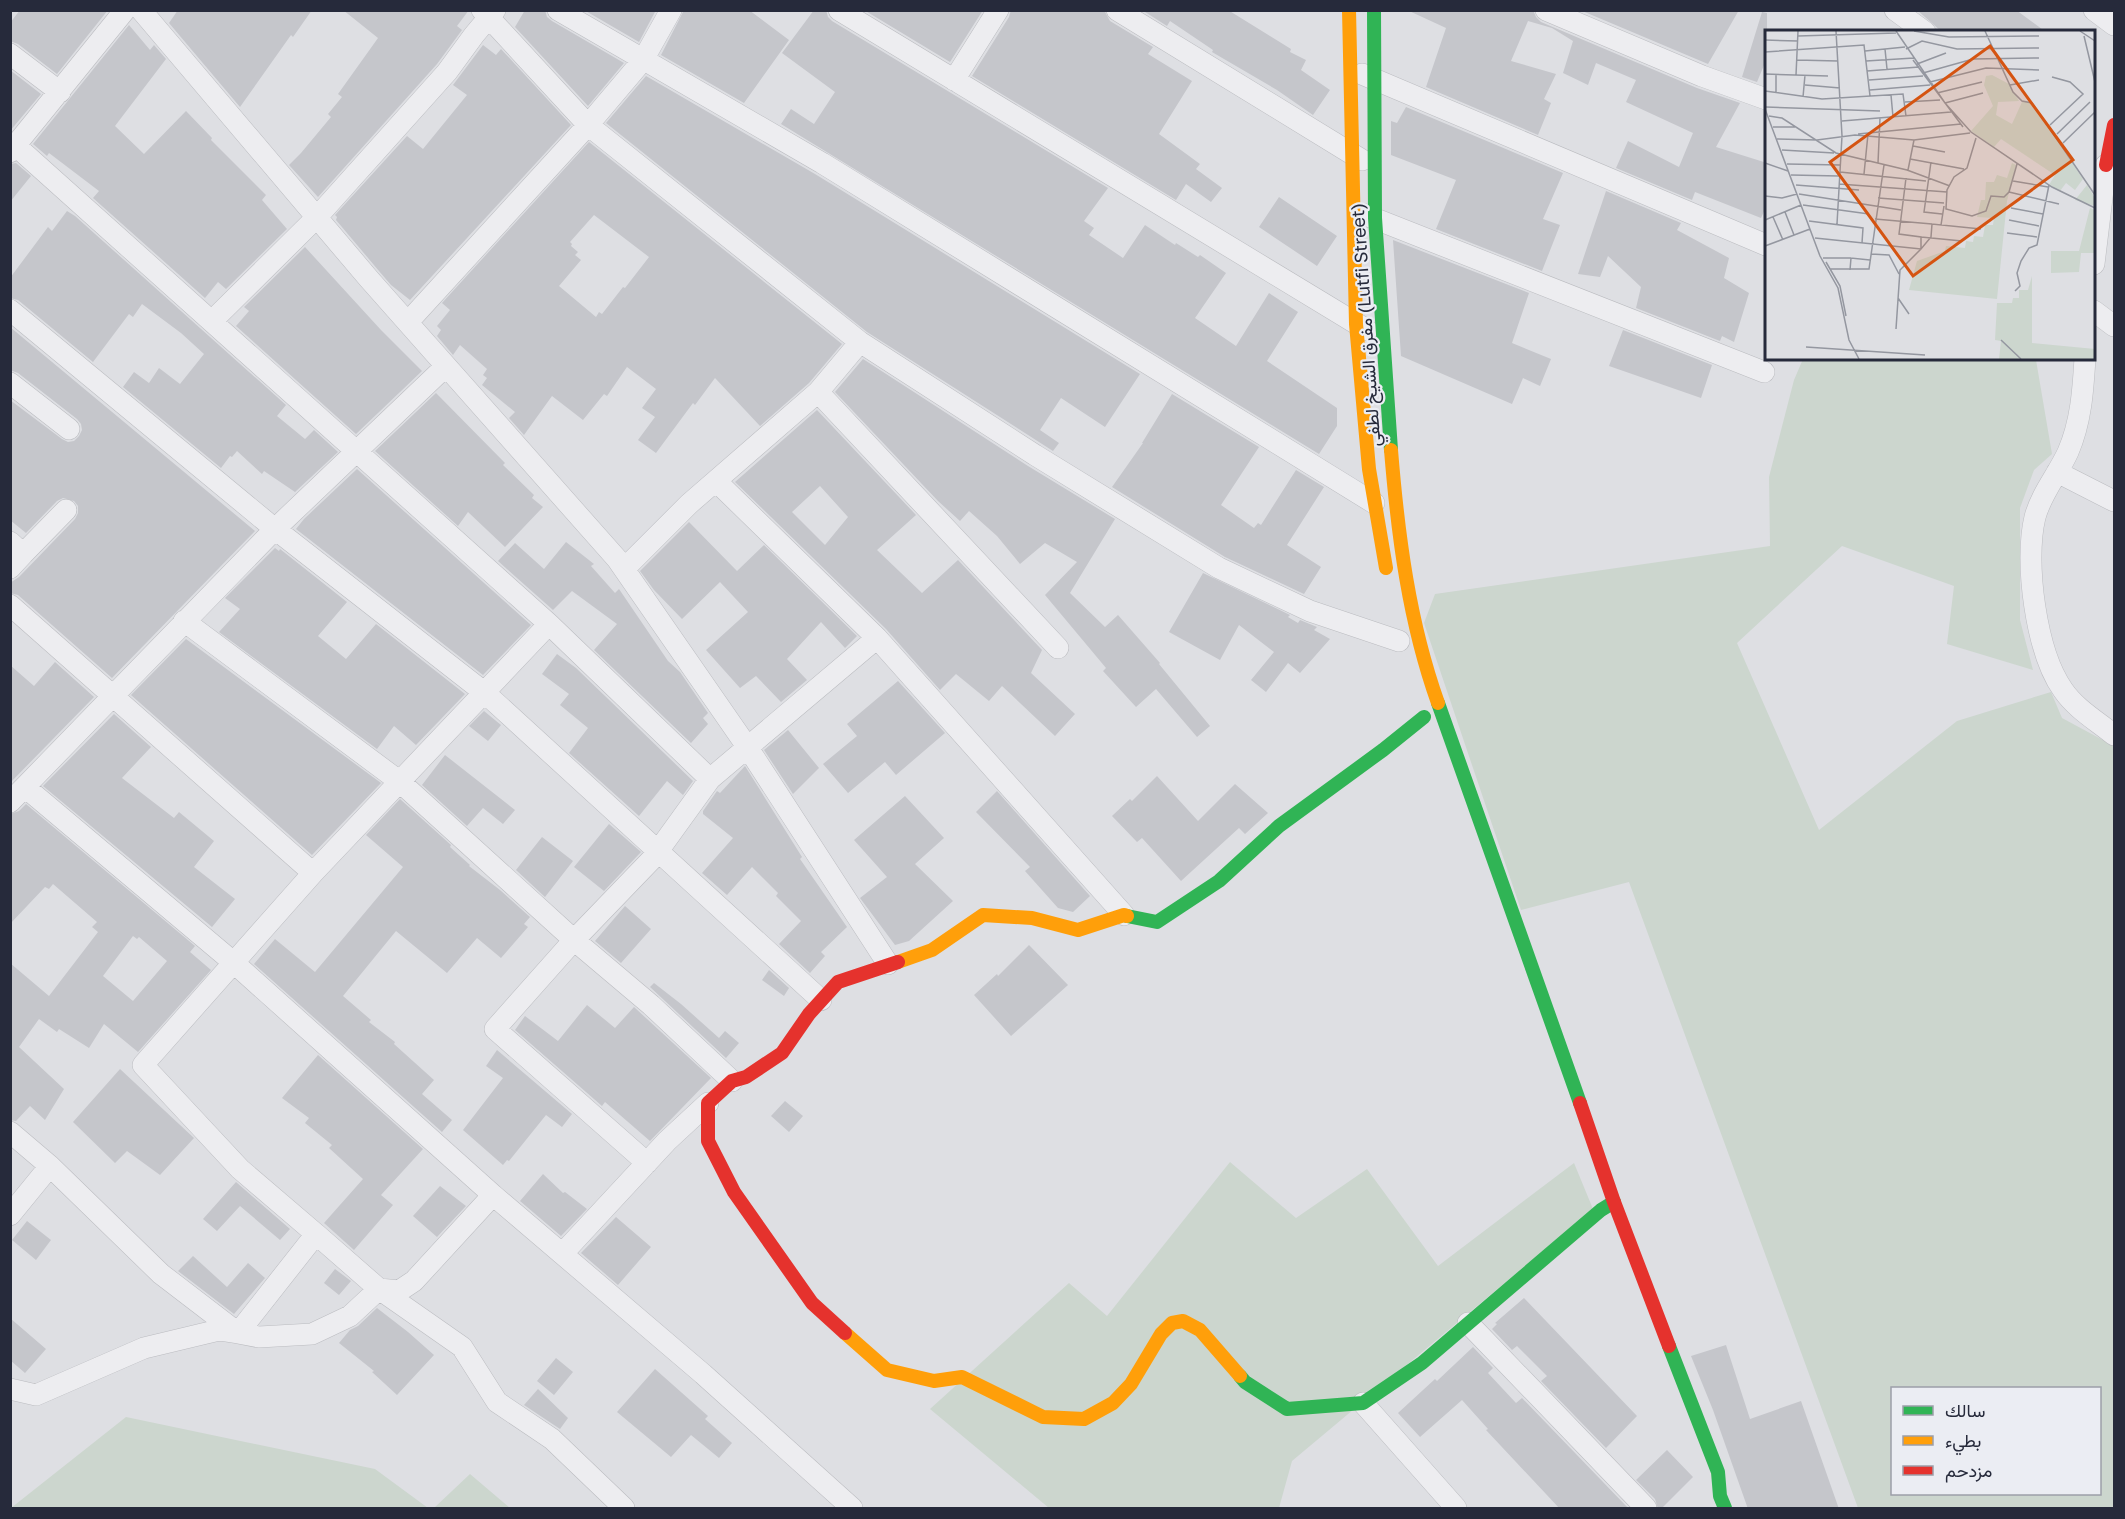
<svg xmlns="http://www.w3.org/2000/svg" width="2125" height="1519" font-family="'Golos Text',Vazirmatn,sans-serif">
<style>
.green{fill:#ccd6ce;fill-rule:evenodd}
.building{fill:#c5c6cb;fill-rule:evenodd}
.lines{fill:none;stroke-linecap:round;stroke-linejoin:round}
.street-casing{stroke:#bbbcc0;stroke-width:22}
.street{stroke:#ededf0;stroke-width:21}
.fast{stroke:#30b455;stroke-width:14}
.slow{stroke:#ff9f0a;stroke-width:14}
.jam{stroke:#e5322d;stroke-width:14}
.labels{text-anchor:middle;dominant-baseline:central;stroke-width:4.5;stroke-linejoin:round;paint-order:stroke}
.street-label{font-size:18px;fill:#262a3b;stroke:#ebedf3}
.inset-road{fill:none;stroke:#9497a0;stroke-width:1.5}
.view{fill:#d55411;fill-opacity:0.15;stroke:#d55411;stroke-width:3}
.inset-edge{fill:none;stroke:#262a3b;stroke-width:3}
</style>
<rect width="100%" height="100%" fill="#dedfe3"/>
<path class="green" d="M1803,359h232l1,1 16,94 -18,16 -14,38v112l13,50 -86,-26 7,-58 -112,-40 -105,97 82,187 138,-109 94,-29 11,26 52,28v762h-256l-229,-626 -108,28 -97,-287 11,-29 335,-48 -1,-69 25,-97zM1892,1388h208v106h-208z
M1230,1162l66,56 71,-49 71,97 136,-103 19,46 -301,252 -13,47h-230l-119,-99 139,-126 38,33z
M126,1417l249,52 53,39h-417z
M470,1474l40,34h-76z"/>
<path class="building" d="M20,10h88l-51,64 -39,-30 -8,-3v-18z
M178,10h134l-19,27 -2,-2 -51,72 -71,-84z
M343,10h126l-12,16 5,4 -25,34 -119,133 -29,-32 12,-12 30,-36 -3,-3 14,-17 -4,-3 40,-56z
M525,10h20l2,7 5,4 72,42 -36,43 -73,-79z
M584,10h72l-17,32z
M684,10h65l40,30 -45,63 -83,-48z
M814,10h12l2,7 4,4 276,167 -24,33 10,7 -5,7 34,23 22,-33 30,20 1,-2 22,14 2,-2 26,18 -31,45 41,28 33,-53 29,19 -31,49 70,47v18l-18,28 -538,-330 10,-15 23,15 21,-32 -53,-39z
M864,10h119l-33,52z
M1011,10h93l6,11 43,26 -5,7 44,27 -33,53 41,30 -4,5 26,19 -11,14 -25,-18 -10,16 -204,-124 37,-59z
M1142,10h86l63,39 -1,3 16,8 -5,10 29,20 -17,25 -36,-25 -65,-38 1,-2 -43,-29 -3,5z
M1407,10h126l3,7 5,5 156,66 43,15 -24,44 51,16v42l-6,13 -66,-26 -3,8 -76,-32 12,-27 51,26 14,-34 -67,-31 10,-22 -40,-17 -8,22 -25,-12 10,-32 -21,-13 -24,-7 -17,40 45,13 -12,25 7,4 -13,32 -112,-48 20,-59z
M1580,10h159l-31,54z
M1917,10h99l30,22h-104z
M1762,12l5,1v45l-10,24 -15,-5z
M129,25l21,25 4,-5 12,14 -51,67 29,28 42,-43 26,27 -1,2 55,55 -4,5 25,29 -61,60 -8,-7 -13,16 -112,-100 6,-7 -50,-38 -2,3 -14,-12z
M483,45l13,10 5,-6 70,76 -161,175 -19,-15 -12,-14 -43,-51 1,-3 -2,-2 72,-79 16,13 44,-54 -14,-10z
M10,70l31,24 -31,37z
M646,76l169,98 325,200 -35,53 -44,-29 -21,32 19,13 -6,8 -186,-119 -261,-209z
M1406,107l157,66 -20,46 17,6 -18,46 -106,-42 20,-49 -65,-25v-34l6,2z
M589,142l253,202 -33,39 -49,43 -45,-48 -20,27 -2,-2 -37,50 -18,-13 17,-23 -13,-9 14,-19 -29,-22 -20,29 -3,-2 -21,26 -31,-24 -28,39 -15,-17 6,-6 -33,-27 5,-7 -4,-3 4,-6 -27,-24 -7,10 -16,-19 4,-6 -4,-4 13,-16 -8,-7zM594,215l55,42 -24,31 -2,-1 -21,27 -3,-2 -3,5 -37,-31 22,-26 -6,-5 3,-3 -7,-6 1,-2 -2,-2z
M16,163l15,13 -21,26v-38z
M1606,191l75,32 -4,7 52,28 -5,20 25,15 -15,49 -12,-6 -2,5 -84,-33 5,-21 -33,-31 -8,21 -22,-3z
M1279,197l58,39 -20,30 -58,-39z
M67,211l8,5 211,189 -9,11 28,23 9,-9 24,22 -43,40 -31,-21 -2,3 -25,-23 -5,6 -2,-1 -9,12 -98,-81 11,-15 15,11 10,-15 21,16 24,-30 -23,-21 -39,-29 -9,13 -4,-3 -36,48 -75,-62 -8,-2v-20l38,-51 4,4z
M1393,240l136,53 -17,50 39,16 -11,27 -17,-8 -11,26 -111,-48z
M305,247l76,83 41,41 -66,63 -120,-108 13,-15 -5,-4z
M10,327l245,204 -143,147 -94,-83 -8,-2v-10l9,-6 56,-58 3,-6v-7l-4,-5 -11,-3 -6,3 -31,32 -16,-13v-120l52,39 6,3 6,-1 5,-5 3,-6 -1,-6 -4,-5 -59,-46 -8,-3z
M1623,330l89,35 -11,33 -92,-32z
M863,359l165,107 87,53 -45,74 35,34 13,-12 42,48 -1,1 51,62 -13,11 -41,-48 -20,18 -33,-36 3,-3 -61,-73 32,-33 -32,-19 -25,21 -23,-28 -28,-25 -9,10 -22,-20 -103,-109z
M436,393l69,70 -2,2 31,30 -2,3 11,9 -38,40 -37,-35 -10,14 -83,-75z
M1172,394l87,53 -38,58 33,23 4,-5 3,2 35,-55 28,17 -37,58 34,22 -17,27 -79,-37 -113,-70 31,-44h-1z
M817,410l99,105 -39,35 45,43 36,-33 84,90 -11,23 44,41 -20,22 -53,-50 -13,15 -33,-27 -16,16 -54,-61 -151,-147zM820,486l28,31 -23,28 -33,-33z
M357,469l174,156 -48,50 -187,-146 8,-10z
M689,522l48,49 27,-26 93,91 -12,12 -24,-26 -34,37 20,21 -26,22 -25,-26 -16,12 -34,-38 42,-38 -28,-30 -38,37 -28,-29 -14,-19z
M566,542l28,22 -3,2 24,27 4,-4 49,72 12,11 28,41 -5,5 5,6 -17,19 -97,-93 23,-26 -45,-33 -19,19 -55,-49 17,-18 29,26z
M275,548l4,3 1,-2 67,53 -29,34 28,23 30,-35 89,70 -49,51 -22,-19 -17,23 -158,-117 21,-23 -15,-11z
M1203,573l87,42 -2,2 10,6 2,-3 17,7 -3,3 16,9 -30,34 -12,-10 -22,29 -15,-12 23,-28 -35,-27 -19,35 -51,-28z
M186,639l195,144 -69,72 -181,-160z
M557,654l19,14 117,113 -10,14 -16,-14 -28,35 -70,-63 19,-25 -28,-23 9,-11 -27,-20z
M55,662l39,35 -84,86v-118l24,21z
M898,681l47,52 -49,42 -11,-13 -37,31 -25,-29 34,-28 -10,-12z
M484,711l17,14 -13,16 -19,-15z
M114,714l37,33 -29,31 52,40 5,-6 35,29 -20,26 41,32 -23,28 -169,-141z
M788,730l31,38 -26,26 -29,-44z
M445,755l70,55 -12,14 -20,-16 -16,18 -45,-41z
M745,766l57,91 -2,2 47,68 -26,25 4,4 -15,17 -31,-29 22,-23 -25,-25 2,-3 -26,-26 -25,28 -25,-22 31,-35 -30,-24v-3l14,-20 3,2z
M1157,776l41,45 37,-37 33,29 -23,21 -6,-6 -58,53 -39,-43 -5,4 -25,-26 18,-17 2,2z
M997,791l93,105 -17,16 -15,-4 -33,-37 5,-4 -54,-55z
M905,796l39,42 -29,26 38,37 -44,40 -14,4 -35,-47 27,-21 -33,-37z
M400,799l51,46 -1,2 20,18 -1,1 31,24 30,27 -6,7 4,3 -27,31 -24,-20 -30,35 -51,-42 -53,65 28,24 -2,2 26,20 -1,2 40,36 -12,14 30,26 -10,12 -188,-168 21,-25 40,33 88,-105 -37,-32z
M26,804l169,142 -5,6 21,18 -73,82 -34,-28 -15,24 -30,-19 -2,3 -18,-13 -20,28 45,42 -19,31 -15,-14 -14,15 -6,-1v-157l39,33 49,-64 -6,-5 5,-5 -44,-38 -4,5 -4,-2 -35,37v-110l9,-3zM133,936l4,3 2,-2 28,24 -34,40 -30,-25z
M609,824l32,28 -37,39 -30,-24z
M542,837l31,24 -28,36 -29,-27z
M625,906l26,23 -30,34 -26,-22z
M1029,945l39,40 -57,51 -37,-41 23,-21 1,2z
M769,970l20,18 -5,8 -22,-16z
M654,983l27,21 38,34 6,-7 14,12 -13,15 -76,-71z
M587,1005l28,23 19,-21 77,71 -61,63 -45,-39 -3,4 -87,-76 10,-14 33,25z
M497,1050l75,64 -10,13 -16,-12 -37,46 -2,-1 -4,5 -40,-35 40,-52 -17,-12z
M318,1055l105,94 -42,46 12,10 -39,45 -30,-27 39,-44 -34,-31 3,-3 -27,-22 4,-5 -27,-20z
M120,1069l74,69 -34,37 -33,-24 -12,12 -42,-41z
M785,1101l18,15 -14,16 -18,-16z
M543,1174l20,19 2,-1 22,17 -26,27 -41,-35z
M236,1182l54,47 -10,11 -40,-34 -23,25 -14,-12z
M440,1186l26,20 -29,31 -24,-21z
M616,1217l35,30 -33,38 -37,-32z
M27,1221l24,19 -15,20 -24,-20z
M193,1256l34,31 21,-24 17,15 -31,36 -56,-43z
M335,1269l16,12 -12,14 -15,-12z
M1524,1298l113,118 -31,32 -65,-67 6,-5 -30,-30 -5,4 -20,-21 5,-5 -2,-1z
M377,1308l31,24 26,23 -37,40 -25,-23 2,-1 -35,-28 11,-13 8,-4z
M10,1318l36,31 -21,24 -15,-13z
M1726,1345l24,74 51,-18 38,108h-91l-35,-99 -22,-54z
M1473,1347l20,21 -5,5 28,30 6,-5 107,111h-69l-74,-79 2,-1 -26,-29 -42,37 -22,-24 37,-34 2,2z
M556,1358l17,14 -19,23 -17,-14z
M655,1369l53,47 -3,3 27,24 -13,15 -28,-23 -20,22 -54,-45z
M538,1389l30,29 -8,11 -36,-24z
M1667,1450l26,27 -32,32h-3l-3,-10 -19,-19z"/>
<g class="lines">
<defs>
<path id="street" d="M141,10l228,269 248,280 131,189 140,216
M482,10l106,115 272,217 175,113 184,113 91,43 89,30
M558,10l264,153 552,340
M839,10l528,320
M1117,10l245,150
M1546,10l156,66 64,23
M1895,10l30,22
M2094,10l20,15
M10,54l50,38
M1362,74l404,171
M954,80l44,-70
M16,146l533,478 161,155
M10,152l115,-142
M1363,214l401,158
M2094,264l12,-99
M10,310l265,219 210,164 336,307
M2094,311l20,15
M212,321l105,-104 130,-145 27,-37 21,-25
M408,322l180,-197 55,-65 28,-50
M2085,358c-2,33 -4,64 -17,94 -10,22 -27,42 -33,65 -11,45 1,135 28,173 13,19 34,31 51,45
M10,383l59,46
M818,392l240,256
M2057,472l57,29
M716,481l161,157 247,277
M10,542l13,12 -13,14
M23,554l43,-44
M624,569l65,-65 129,-112 42,-50
M10,605l303,268
M184,621l215,160 175,159 77,65 81,76
M25,787l208,175 260,233
M10,802l265,-273 171,-163
M10,1132l40,34 111,108 77,59 21,4 53,-3 38,-18 29,-27 20,2 15,-10 79,-86 210,179 149,134
M647,1163l-152,-134 79,-89 79,-82 57,-79 167,-141
M10,1215l40,-49
M316,1234l63,55 83,58 35,55 55,37 72,69
M563,1253l104,-112 41,-38
M1468,1323l178,185
M10,1389l26,6 108,-47 75,-18 19,3 78,-99 -76,-65 -97,-104 170,-192 236,-249
M1363,1403l93,105"/>
</defs>
<use href="#street" class="street-casing"/>
<use href="#street" class="street"/>
<path class="fast" d="M1374,10l1,208 16,232
M1438,703l142,400
M1127,916l30,6 62,-41 60,-55 104,-76 41,-33
M1669,1346l49,126 2,24 5,12
M1240,1376l5,6 42,27 76,-6 59,-40 179,-153 13,-8"/>
<path class="slow" d="M1349,10l7,314 13,145 17,99
M1391,450c7,86 18,172 47,253
M898,962l34,-12 51,-35 49,3 46,12 46,-15 3,1
M845,1333l42,37 47,11 28,-4 81,40 41,2 29,-16 18,-19 30,-50 11,-11 11,-2 17,9 40,46"/>
<path class="jam" d="M2106,165l8,-40
M1580,1103l34,99 55,144
M845,1333l-33,-30 -78,-111 -26,-51v-38l24,-22 14,-4 36,-24 27,-39 29,-32 60,-20"/>
</g>
<g class="labels">
<g class="street-label">
<text transform="translate(1365 325) rotate(-94)">مفرق الشيخ لطفي (Lutfi Street)</text>
</g>
</g>
<g transform="translate(1765 30)">
<rect width="330" height="330" fill="#dedfe3"/>
<path d="M227,45l17,9 10,17 -21,1 -2,13 16,9 10,-22h9l52,77 -8,11 -9,-7 -6,8 -11,-6 6,-10 -54,-36 -7,8 -23,-16 22,-25 -9,-21 2,-9zM247,133l4,2 -9,36 -10,98 -88,-9 8,-29 28,-10 1,-5 19,2 1,-7 7,1 1,-6 9,1 2,-12h8l1,-7 -17,-1 4,-17h4l1,-18h8l3,-7 10,3zM322,155l8,13v8l-20,-6zM325,178l5,2v43h-14l-2,19 -28,1v-22h28zM267,246v67l63,6v10h-96l2,-18 -6,-1 2,-37h15l1,-5h6v-8h9z" fill="#ccd6ce"/>
<path class="inset-road" d="M71,1l6,105 -5,88M131,1l49,72 26,29 81,55 43,21M149,1l35,6 90,-1M220,1l28,61 9,9 10,2 63,92M315,1l15,10M33,6l98,-3M319,6l11,46M0,10l33,1M120,19l2,20M141,19l16,-8 35,8 82,-1M100,21l40,-4M0,22l99,-7 6,51M31,30l42,1M148,30l50,67M101,31l48,-3M152,34l29,-11M102,41l52,-4M158,43l50,-14 66,-1M0,44l63,2M11,44v19M31,45l2,-44M104,50l54,-4M165,52l56,-14 53,2M40,55l35,3M245,55l29,-5M105,60l60,-5M0,61l57,8 81,-5 3,22M172,63l45,-11M126,65l2,22M38,67l2,-22M140,72l35,-2M180,73l38,-10M1,77l114,4M0,79l55,147 18,32 11,52 10,19M4,86l13,2 54,35 71,17 43,16M77,91l109,-9M285,95l33,-31 -13,-12 -18,-5M8,97h22M93,104l103,-10M292,104l33,-32M211,108l-9,30 -13,9 -7,13 -1,19 26,7 14,-5 5,-15 13,1 5,-5 8,-28M12,109l40,1 38,-5 59,5 56,-7M298,113l32,-31M148,116l32,6M17,120l52,3M145,129l54,10M166,132l-7,50 18,2M0,133l23,8M113,133l2,-45M22,134l53,1M143,140l6,-30M75,142l86,9M99,144l4,-40M26,145l48,1M248,151l35,6M74,154l108,8M31,155l63,5M244,162l50,12M34,164l102,16M0,166l17,2 15,-4M113,168l66,5M38,175l66,9M246,178l32,6M20,182l9,23M8,187l10,23M110,189l57,5M0,190l36,-15M244,190l30,6M44,191l54,7 -1,15M176,195l3,-19M242,203l30,4M156,207l41,4M50,208l106,11 10,-12 1,-13 49,5M0,216l45,-17M106,224l18,1 10,19M58,228h28M61,232l14,24 6,30M65,239h39l15,-104M85,240l1,-12 19,2M250,261l5,-5 -3,-13 4,-12 8,-13 8,-3 12,-60M133,268l11,16M131,299l4,-59 21,-21v-12l-22,-3 7,-56M236,310l20,19M41,317l119,8"/>
<path class="view" d="M225,16l83,114 -160,116 -83,-114z"/>
<rect width="330" height="330" class="inset-edge"/>
</g>
<rect width="2125" height="1519" fill="none" stroke="#262a3b" stroke-width="24"/>
<rect x="1891" y="1387" width="210" height="108" fill="#ebedf3" stroke="#9c9fa9" stroke-width="1.5"/>
<rect x="1903" y="1406" width="30" height="9" fill="#30b455" stroke="#9c9fa9" stroke-width="1.5"/>
<text x="1945" y="1417" font-size="18" fill="#262a3b">سالك</text>
<rect x="1903" y="1436" width="30" height="9" fill="#ff9f0a" stroke="#9c9fa9" stroke-width="1.5"/>
<text x="1945" y="1447" font-size="18" fill="#262a3b">بطيء</text>
<rect x="1903" y="1466" width="30" height="9" fill="#e5322d" stroke="#9c9fa9" stroke-width="1.5"/>
<text x="1945" y="1477" font-size="18" fill="#262a3b">مزدحم</text>
</svg>
